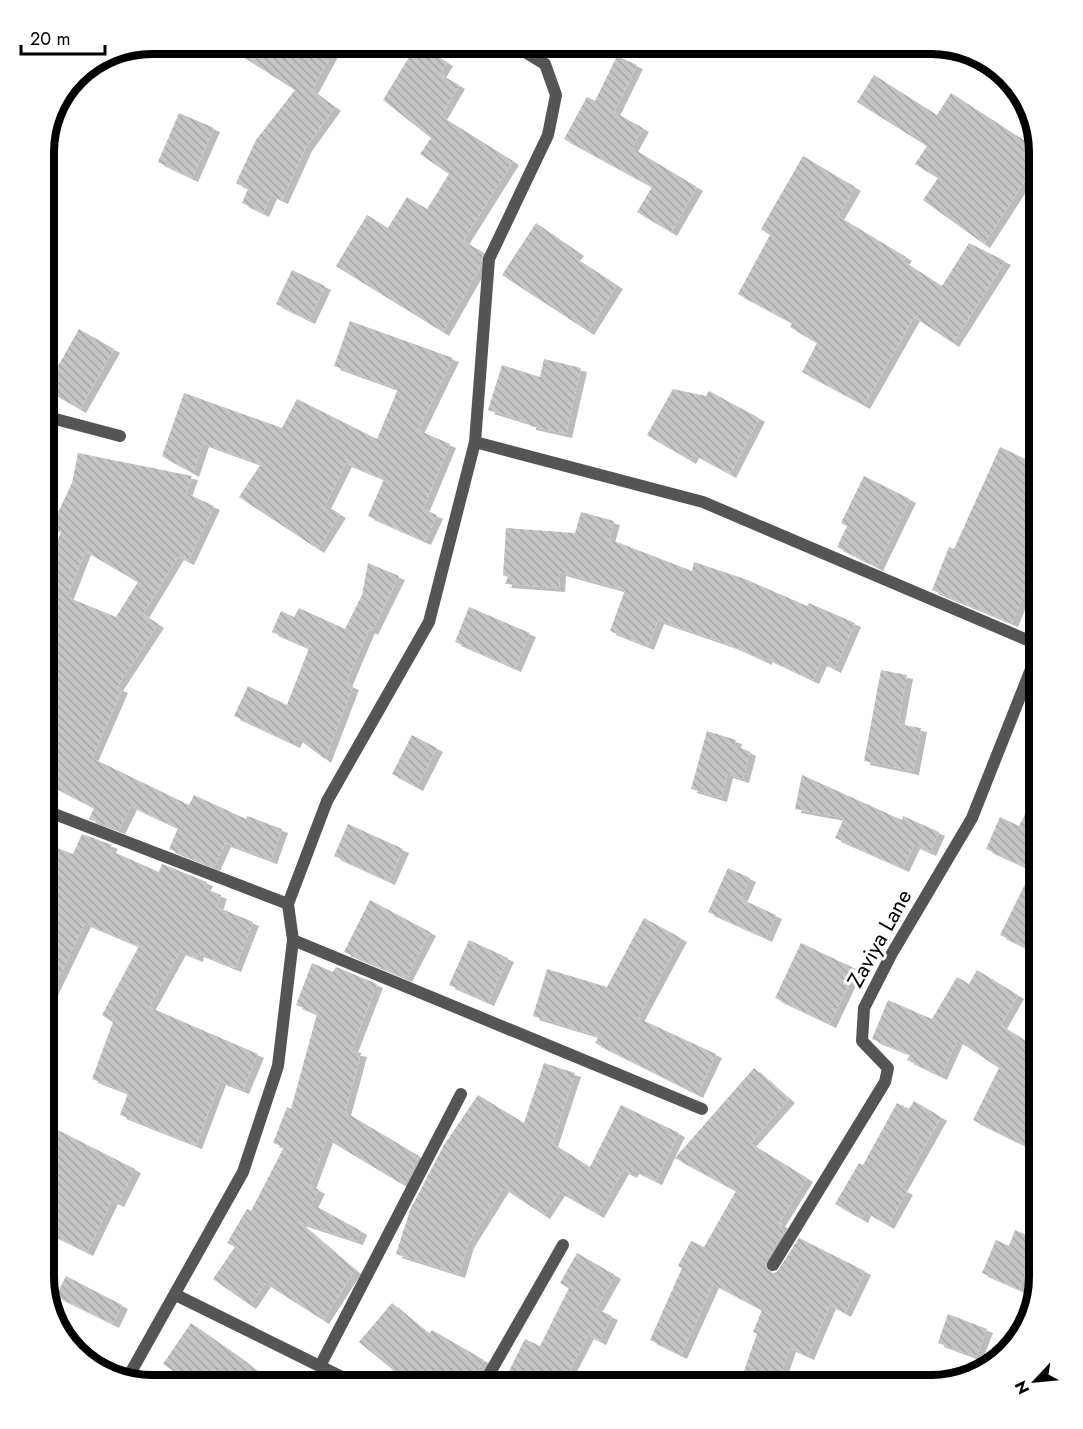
<svg xmlns="http://www.w3.org/2000/svg" width="1083" height="1429" font-family="Jost,sans-serif">
<style>
.building{fill:url(#building-back-hatch);fill-rule:evenodd;filter:url(#shadow)}
.lines{fill:none;stroke-linecap:round;stroke-linejoin:round}
.street{stroke:#555;stroke-width:12}
.labels{text-anchor:middle;dominant-baseline:central;stroke-width:6;stroke-linejoin:round;paint-order:stroke}
.street-label{font-size:22px;fill:#000;stroke:#fff}
.rim{fill:none;stroke:#000;stroke-width:8}
</style>
<defs>
<pattern id="building-back-hatch" width="6" height="6" patternUnits="userSpaceOnUse" patternTransform="scale(1.5)"><rect width="6" height="6" fill="#c4c4c4"/><path d="M-1 5l2 2M0 0l6 6M5-1l2 2" fill="none" stroke="#a7a7a7"/></pattern>
<filter id="shadow"><feDropShadow dx="6" dy="4" stdDeviation="0" flood-color="#0004"/></filter>
</defs>
<rect width="100%" height="100%" fill="#fff"/>
<path class="building" d="M223,44h114l-25,46 23,17 -29,40 -24,53 -11,-5 -8,18 -21,-10 6,-14 -12,-6 20,-43 39,-50z
M417,44l30,18 -7,12 19,11 -18,31 72,45 -50,80 20,11 -3,15 -37,65 -107,-66 31,-51 21,13 19,-31 20,12 22,-35 -29,-20 11,-16 -48,-38z
M617,56l20,9 -23,47 29,16 -11,20 65,39 -26,45 -34,-20 15,-25 -88,-48 23,-42 8,4z
M874,75l63,40 14,-22 88,57 1,7 -56,87 -61,-44 15,-22 -23,-14 12,-18 -70,-44z
M179,113l35,15 -22,50 -34,-16z
M803,156l52,31 -17,29 68,41 -3,4 39,25 27,-43 36,18 -52,82 -39,-26 -50,88 -62,-33 15,-29 -27,-16 2,-4 -54,-29 32,-59 -9,-6z
M536,223l42,29 -4,5 43,28 -29,46 -86,-56z
M292,270l33,16 -16,34 -33,-16z
M350,321l103,37 -35,72 32,14 -27,65 14,6 -12,26 -57,-25 16,-37 -38,-16 -21,42 15,9 -22,35 -79,-52 22,-33 -58,-21 -10,30 -31,-17 22,-63 98,35 15,-29 80,40 21,-50 -64,-23z
M79,329l35,20 -34,60 -35,-20z
M544,359l37,9 -15,66 -36,-8v-3l-42,-13 14,-45 38,12z
M673,389l33,7 3,-5 50,27 -29,56 -37,-20 -3,6 -43,-25z
M1000,447l40,19v89l-28,68 -80,-33 17,-43 5,2z
M78,453l114,23 -6,17 28,13 -26,55 -10,-5 -35,58 15,10 -41,63 5,2 -30,69 97,47 5,-10 52,24 1,-3 35,13 -11,31 -46,-17 -11,24 -45,-18 9,-21 -47,-22 -12,24 -30,-11 5,-11 -50,-26v-206l17,-44 -10,-5 21,-44zM85,551l53,31 -22,35 -49,-20z
M864,476l46,23 -33,68 -40,-20 10,-21 -6,-3z
M581,512l33,9 -5,18 83,32 2,-9 51,17 62,27 2,-3 46,20 -20,46 -14,-7 -8,18 -47,-22v3l-35,-16 -73,-25 -10,26 -38,-15 15,-41 -65,-18 -1,16 -54,-4 3,-7 -5,-2 3,-47 69,5z
M368,563l31,13 -27,55 -3,-2 -23,54 7,3 -28,73 -28,-21 -3,6 -60,-28 14,-30 39,19 22,-57 -37,-16 9,-21 13,6 5,-9 46,21 17,-34z
M469,607l61,26 -15,35 -60,-26z
M881,670l26,5 -9,49 23,4 -8,43 -49,-10z
M707,731l29,9 -1,5 15,7 -7,27 -16,-5 -6,24 -30,-9z
M412,735l25,13 -20,39 -25,-13z
M802,775l100,45 1,-4 36,16 -9,20 -16,-7 -11,23 -68,-30 9,-20 -49,-9z
M1040,785v170l-40,-20 32,-65 -46,-21 14,-32 19,9z
M348,824l55,25 -14,32 -55,-25z
M82,834l30,11 -3,5 50,22 3,-8 45,18 -3,6 17,7 -4,12 36,15 -18,46 -37,-15 -1,5 -17,-7 -31,56 109,47 -15,36 -23,-9 -24,64 -76,-30 8,-22 -36,-14 21,-57 -11,-7 37,-69 -54,-23 -41,85v-165l29,11z
M728,868l22,10 -9,21 35,16 -10,23 -58,-26z
M370,900l60,32 -24,46 -62,-26z
M644,918l37,20 -43,80 78,36 -19,40 -102,-51 4,-7 -66,-20 14,-47 60,18z
M469,940l39,18 -20,44 -39,-17z
M801,943l55,26 -26,55 -55,-26z
M312,963l21,9 3,-5 41,17 -26,67 10,2 -16,59 74,44 -15,29 -77,-46 -17,46 9,5 -7,14 49,27 -4,10 -58,-19 56,48 -32,50 -58,-37 -15,22 -37,-26 22,-32 -8,-4 20,-34 4,2 33,-64 -11,-4 14,-36 4,2 26,-95 -21,-9z
M977,970l41,25 -17,30 39,25v103l-67,-33 26,-52 -42,-28 -16,36 -34,-16 3,-6 -38,-15 16,-39 44,19 25,-42 12,7z
M544,1063l31,10 -23,70 38,24 31,-62 58,28 -23,48 -23,-11 -2,4 -8,-4 -25,44 -39,-22 -15,23 -41,-27 -35,56 -9,30 -63,-20 14,-44 34,-65 34,-50 46,28z
M754,1068l35,31 -39,44 57,35 -28,45 3,1 -3,5 5,2 -18,30v8l6,4 5,-1 22,-34 66,33 -20,42 -15,-8 -22,51 -18,-8 -13,37h-38l18,-51 -4,-2 9,-22 -49,-26 -32,71 -31,-15 32,-72 -4,-2 13,-25 13,6 32,-56 -61,-33z
M914,1101l27,16 -40,71 6,3 -19,34 -23,-13 -3,7 -27,-15 24,-41 4,2 34,-62 12,6z
M44,1123l91,46 -17,34 -6,-3 -25,52 -43,-21z
M1015,1230l24,11 -20,48 -37,-16 14,-33 13,6z
M577,1253l38,22 -19,34 16,7 -12,25 -12,-6 -26,50h-36l-19,-10 18,-36 15,7 29,-58 -9,-5z
M66,1276l56,29 -9,19 -57,-28z
M392,1303l37,31 3,-4 52,30 -14,25h-59l-52,-43z
M948,1314l39,15 -11,28 -38,-14z
M191,1323l50,35 32,27h-79l-31,-21z"/>
<g class="lines">
<path class="street" d="M44,416l76,20
M475,442l228,60 336,143
M44,810l244,94
M293,940l409,169
M773,1265l112,-183 3,-14 -26,-27 2,-33 27,-53 81,-137 67,-169
M176,1295l182,90
M320,1366l141,-272
M127,1379l116,-207 35,-106 15,-126 -5,-36 39,-103 102,-179 46,-180 14,-183 59,-124 8,-40 -11,-31 -33,-20
M483,1385l80,-140"/>
</g>
<g class="labels">
<g class="street-label">
<text transform="translate(879 938) rotate(-61)">Zaviya Lane</text>
</g>
</g>
<path d="M0 0H1083V1429H0ZM152 54H931A98 98 0 0 1 1029 152V1277A98 98 0 0 1 931 1375H152A98 98 0 0 1 54 1277V152A98 98 0 0 1 152 54Z" fill="#fff" fill-rule="evenodd"/>
<path class="rim" d="M152 54H931A98 98 0 0 1 1029 152V1277A98 98 0 0 1 931 1375H152A98 98 0 0 1 54 1277V152A98 98 0 0 1 152 54Z"/>
<g transform="translate(1035 1381) rotate(244)" stroke="#ffffff" stroke-width="4.5" paint-order="stroke">
<path d="M0-4.5L10 22L0 15L-10 22Z" fill="#000000"/>
<text y="-9" font-size="16" font-weight="bold" text-anchor="middle" fill="#000000">N</text>
</g>
<path d="M21 45v9h84v-9" fill="none" stroke="#000000" stroke-width="3"/>
<text x="30" y="45" font-size="18" fill="#000000" stroke="#ffffff" stroke-width="4.5" paint-order="stroke">20 m</text>
</svg>
